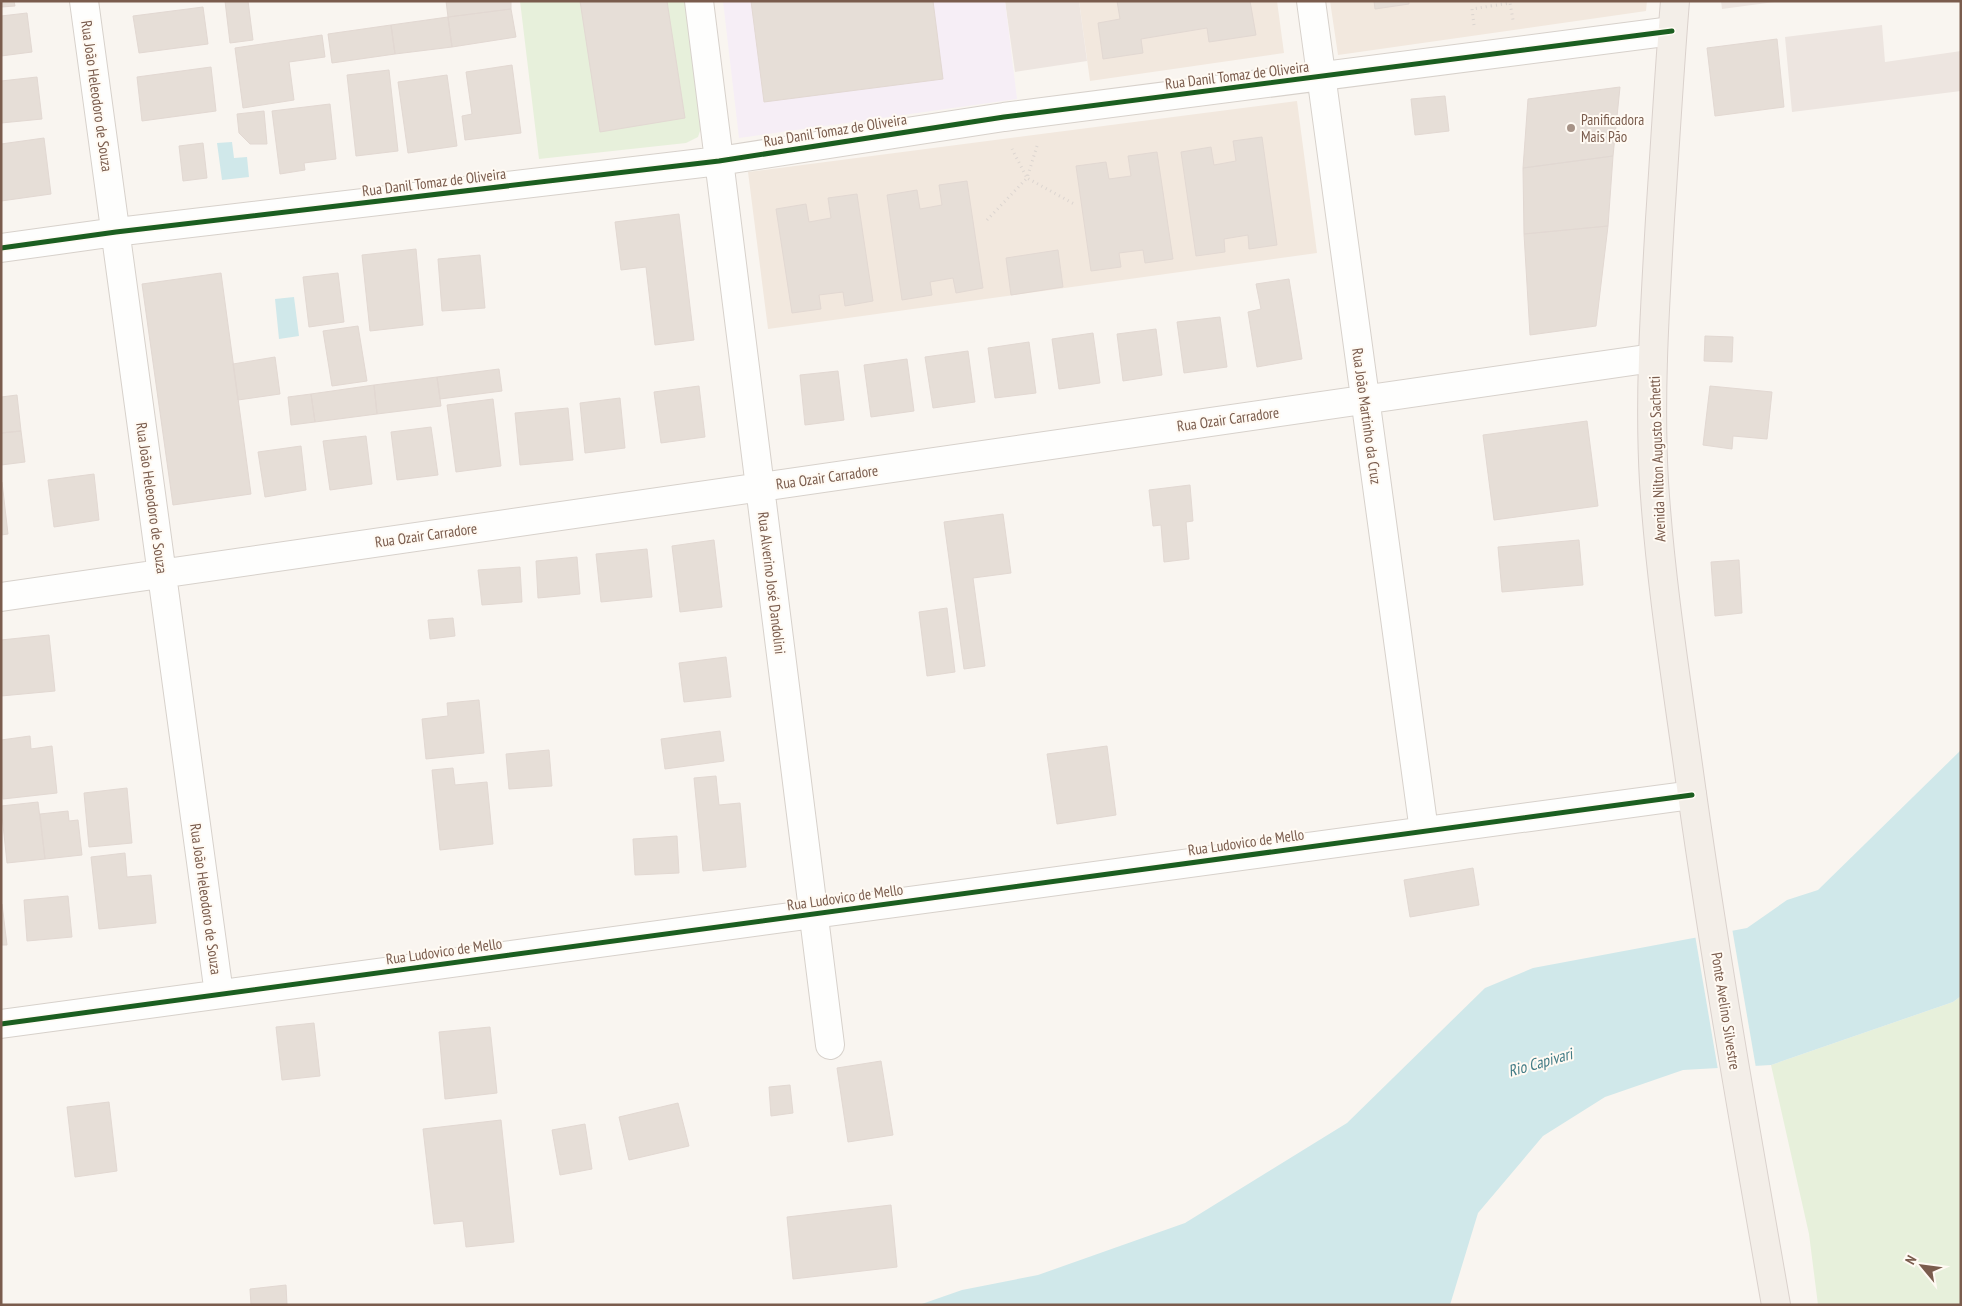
<svg xmlns="http://www.w3.org/2000/svg" width="1962" height="1306" font-family="'PT Sans Narrow',sans-serif">
<style>
.residential{fill:#f2e8de}
.industrial{fill:#ede5e0}
.education{fill:#f6eef6}
.green{fill:#e7f0db}
.water{fill:#d0e8ea}
.pier{fill:#f9f5f0}
.building{fill:#e6ded7;stroke:#e2d8d2}
.lines{fill:none;stroke-linecap:round;stroke-linejoin:round}
.minor-casing{stroke:#d7d1cb;stroke-width:30}
.major-casing{stroke:#dad1cc;stroke-width:30}
.path{stroke:#dcd5d0;stroke-width:3;stroke-dasharray:1 4;stroke-linecap:butt}
.minor{stroke:#fefefd;stroke-width:28}
.major{stroke:#f3eee8;stroke-width:28}
.cycleway-casing{stroke:#fffaf3;stroke-width:8}
.cycleway{stroke:#1b5e20;stroke-width:5}
.poi-dot{fill:#a69286;stroke:#fffaf3;stroke-width:2}
.labels{text-anchor:middle;dominant-baseline:central;stroke-width:4;stroke-linejoin:round;paint-order:stroke}
.street-label{font-size:15px;fill:#7a5c4d;stroke:#fffaf3}
.poi-label{font-size:15px;fill:#7a5c4d;stroke:#fffaf3;text-anchor:start}
.water-label{font-size:16px;font-style:italic;fill:#437c86;stroke:#fffaf3}
</style>
<rect width="100%" height="100%" fill="#f9f5f0"/>
<path class="residential" d="M1079,1h198l7,52 -194,28z
M1330,1h317l-1,10 -308,44z
M1297,101l20,152 -549,76 -20,-157z"/>
<path class="industrial" d="M1005,1h74l8,60 -72,11z
M1721,1h60l-59,8z
M1882,25l3,37 76,-11v40l-169,21 -7,-75z"/>
<path class="education" d="M723,1h282l12,98 -278,39z"/>
<path class="green" d="M520,1h166l16,124 -4,12 -12,6 -147,16z
M1961,996v309h-143l-9,-71 -38,-169 182,-63z"/>
<path class="water" d="M232,142l2,16 13,-1 2,20 -27,3 -5,-37z
M294,297l5,39 -20,3 -4,-40z
M1961,750v246l-8,6 -182,63 -88,5 -78,27 -62,39 -65,77 -28,92h-531l43,-15 76,-15 147,-52 162,-100 138,-135 48,-20 214,-40 40,-28 31,-10z"/>
<path class="pier" d="M1732,928l24,140 -38,2 -23,-135z"/>
<path class="building" d="M1,1h13l1,5 -14,1z
M225,1h23l5,39 -23,3z
M446,1h65v8l-63,8z
M580,1h87l18,117 -85,14z
M751,1h182l10,78 -179,23z
M1117,1h133l6,34 -47,7 -2,-14 -66,11 2,14 -40,6 -5,-36 22,-4z
M1374,1h35v3l-34,5z
M203,7l5,37 -69,9 -6,-37z
M511,9l5,28 -64,10 -4,-30z
M27,13l5,39 -31,4v-40z
M448,17l4,30 -57,7 -4,-29z
M391,25l4,29 -63,9 -4,-29z
M322,35l3,22 -36,5 5,38 -51,8 -8,-60z
M1777,39l7,68 -69,9 -8,-68z
M512,65l9,68 -56,7 -3,-24 10,-2 -6,-42z
M211,67l5,44 -74,10 -5,-44z
M389,70l9,81 -42,5 -9,-81z
M447,75l10,71 -49,7 -10,-71z
M37,77l5,42 -41,4v-42z
M1620,87l-7,69 -90,12 5,-69z
M1445,96l4,35 -34,4 -4,-36z
M330,104l6,55 -32,4 1,7 -25,4 -8,-63z
M264,111l3,33h-17l-11,-11 -2,-19z
M1262,137l15,108 -28,4 -1,-14 -24,4 1,13 -29,4 -15,-104 30,-5 3,18 22,-4 -3,-20z
M44,138l7,56 -50,7v-57z
M203,143l4,35 -24,3 -4,-35z
M1157,152l16,107 -28,4 -2,-13 -24,3 2,14 -30,4 -15,-105 30,-4 3,17 22,-3 -3,-20z
M1613,156l-5,70 -84,8 -1,-66z
M967,181l16,107 -27,5 -3,-15 -23,4 2,13 -30,5 -15,-105 30,-5 3,19 22,-4 -3,-20z
M857,194l16,107 -28,5 -2,-14 -24,3 2,14 -29,4 -16,-104 30,-5 3,18 22,-4 -3,-20z
M679,214l15,126 -39,5 -9,-78 -25,3 -6,-48z
M1608,226l-12,100 -66,9 -6,-101z
M416,249l7,76 -53,6 -8,-76z
M1058,250l5,37 -52,8 -5,-37z
M480,255l5,53 -43,3 -4,-52z
M221,273l30,221 -78,11 -31,-221z
M338,273l6,49 -35,5 -6,-50z
M1289,279l13,80 -45,8 -9,-55 13,-3 -5,-25z
M1220,317l7,50 -43,6 -7,-51z
M358,326l9,55 -35,5 -9,-55z
M1156,329l6,46 -39,6 -6,-47z
M1093,333l7,50 -41,6 -7,-50z
M1705,336l28,1 -1,25 -28,-1z
M1029,342l7,51 -41,5 -7,-50z
M968,351l7,51 -42,6 -8,-51z
M275,357l5,37 -42,6 -5,-36z
M907,359l7,52 -43,6 -7,-52z
M499,369l3,22 -62,8 -3,-22z
M838,371l6,49 -39,5 -5,-50z
M437,377l4,29 -64,8 -3,-29z
M374,385l3,29 -62,8 -4,-28z
M699,386l6,51 -44,6 -7,-51z
M1710,386l62,6 -5,47 -34,-3 -1,13 -29,-4z
M311,394l4,28 -24,3 -3,-28z
M17,395l4,36 -20,2v-36z
M620,398l5,50 -40,5 -5,-50z
M493,399l8,67 -45,6 -9,-67z
M568,408l5,52 -53,5 -5,-52z
M1587,421l11,85 -104,14 -11,-85z
M431,427l7,48 -41,5 -6,-48z
M21,431l4,31 -24,3v-32z
M366,436l6,48 -42,6 -7,-49z
M301,446l5,44 -41,7 -7,-45z
M94,474l5,46 -45,7 -6,-47z
M2,482l6,52 -7,1v-53z
M1190,485l3,36 -7,1 3,37 -25,3 -3,-37 -8,1 -4,-36z
M1003,514l8,59 -38,5 12,88 -21,3 -20,-147z
M714,540l8,67 -42,5 -8,-66z
M1579,540l4,45 -81,7 -4,-45z
M647,549l5,48 -51,5 -5,-48z
M577,557l3,37 -42,4 -2,-37z
M1739,560l3,53 -27,3 -4,-54z
M520,567l2,35 -40,3 -4,-35z
M947,608l8,64 -28,4 -8,-64z
M453,618l2,18 -25,3 -2,-19z
M49,635l6,56 -54,5v-56z
M726,657l5,40 -47,5 -5,-39z
M479,700l5,53 -58,6 -4,-40 26,-3 -1,-13z
M720,731l4,30 -59,8 -4,-30z
M30,736l1,13 21,-3 5,47 -54,6 -2,-59z
M1107,746l9,69 -59,9 -10,-70z
M549,750l3,36 -43,3 -3,-35z
M453,768l2,17 32,-3 6,62 -53,6 -8,-80z
M716,776l3,29 21,-2 6,64 -43,4 -9,-93z
M127,788l5,55 -43,4 -5,-54z
M38,802l7,57 -38,4 -6,-57z
M68,811l1,10 9,-1 4,35 -37,4 -5,-45z
M677,836l2,37 -44,2 -2,-36z
M125,853l2,24 24,-2 5,48 -57,6 -8,-72z
M1473,868l6,37 -69,12 -6,-37z
M68,896l4,41 -45,4 -3,-41z
M2,904l5,41h-6v-41z
M314,1023l6,53 -38,4 -6,-53z
M490,1027l7,66 -52,6 -6,-67z
M881,1061l12,74 -45,7 -11,-74z
M790,1085l3,28 -22,3 -2,-29z
M109,1102l8,69 -42,6 -8,-70z
M678,1103l11,43 -60,14 -10,-43z
M501,1120l13,122 -48,5 -3,-26 -29,3 -11,-95z
M585,1124l7,45 -32,6 -8,-45z
M891,1205l6,62 -104,12 -6,-62z
M286,1285l1,20h-36l-1,-16z"/>
<g class="lines">
<defs>
<path id="minor" d="M84,1l135,993
M699,1l131,1044
M1311,1l113,830
M1,248l115,-16 603,-71 285,-44 668,-86
M1,597l1652,-239
M1,1024l1691,-229"/>
<path id="major" d="M1675,1c-6,73 -10,145 -15,218 -5,87 -11,176 -6,263 6,93 20,184 33,276 25,183 57,365 89,547"/>
</defs>
<use href="#minor" class="minor-casing"/>
<use href="#major" class="major-casing"/>
<path class="path" d="M1491,1v5l19,-3 3,17
M1474,25l-2,-16 19,-3
M1037,146l-10,32 49,27
M987,220l40,-42 -15,-29"/>
<use href="#minor" class="minor"/>
<use href="#major" class="major"/>
<defs>
<path id="cycleway" d="M1,248l115,-16 603,-71 285,-44 668,-86
M1,1024l1691,-229"/>
</defs>
<use href="#cycleway" class="cycleway-casing"/>
<use href="#cycleway" class="cycleway"/>
</g>
<circle class="poi-dot" cx="1571" cy="128" r="5"/>
<g class="labels">
<g class="street-label">
<text transform="translate(1237 75) rotate(-7)">Rua Danil Tomaz de Oliveira</text>
<text transform="translate(97 96) rotate(82)">Rua João Heleodoro de Souza</text>
<text transform="translate(835 130) rotate(-9)">Rua Danil Tomaz de Oliveira</text>
<text transform="translate(434 182) rotate(-7)">Rua Danil Tomaz de Oliveira</text>
<text transform="translate(1367 416) rotate(82)">Rua João Martinho da Cruz</text>
<text transform="translate(1228 419) rotate(-8)">Rua Ozair Carradore</text>
<text transform="translate(1657 459) rotate(-92)">Avenida Nilton Augusto Sachetti</text>
<text transform="translate(827 477) rotate(-8)">Rua Ozair Carradore</text>
<text transform="translate(152 498) rotate(82)">Rua João Heleodoro de Souza</text>
<text transform="translate(426 535) rotate(-8)">Rua Ozair Carradore</text>
<text transform="translate(772 583) rotate(83)">Rua Alverino José Dandolini</text>
<text transform="translate(1246 842) rotate(-8)">Rua Ludovico de Mello</text>
<text transform="translate(845 897) rotate(-8)">Rua Ludovico de Mello</text>
<text transform="translate(206 899) rotate(82)">Rua João Heleodoro de Souza</text>
<text transform="translate(444 951) rotate(-8)">Rua Ludovico de Mello</text>
<text transform="translate(1726 1011) rotate(81)">Ponte Avelino Silvestre</text>
</g>
<g class="poi-label">
<text x="1581" y="119">Panificadora<tspan x="1581" dy="17">Mais Pão</tspan></text>
</g>
<g class="water-label">
<text transform="translate(1540 1062) rotate(-16)">Rio Capivari</text>
</g>
</g>
<rect width="1962" height="1306" fill="none" stroke="#7a5c4d" stroke-width="5"/>
<g transform="translate(1922 1266) rotate(299)" stroke="#fffaf3" stroke-width="4" paint-order="stroke">
<path d="M0-4L9 19L0 12L-9 19Z" fill="#7a5c4d"/>
<text y="-8" font-size="14" font-weight="bold" text-anchor="middle" fill="#7a5c4d">N</text>
</g>
</svg>
